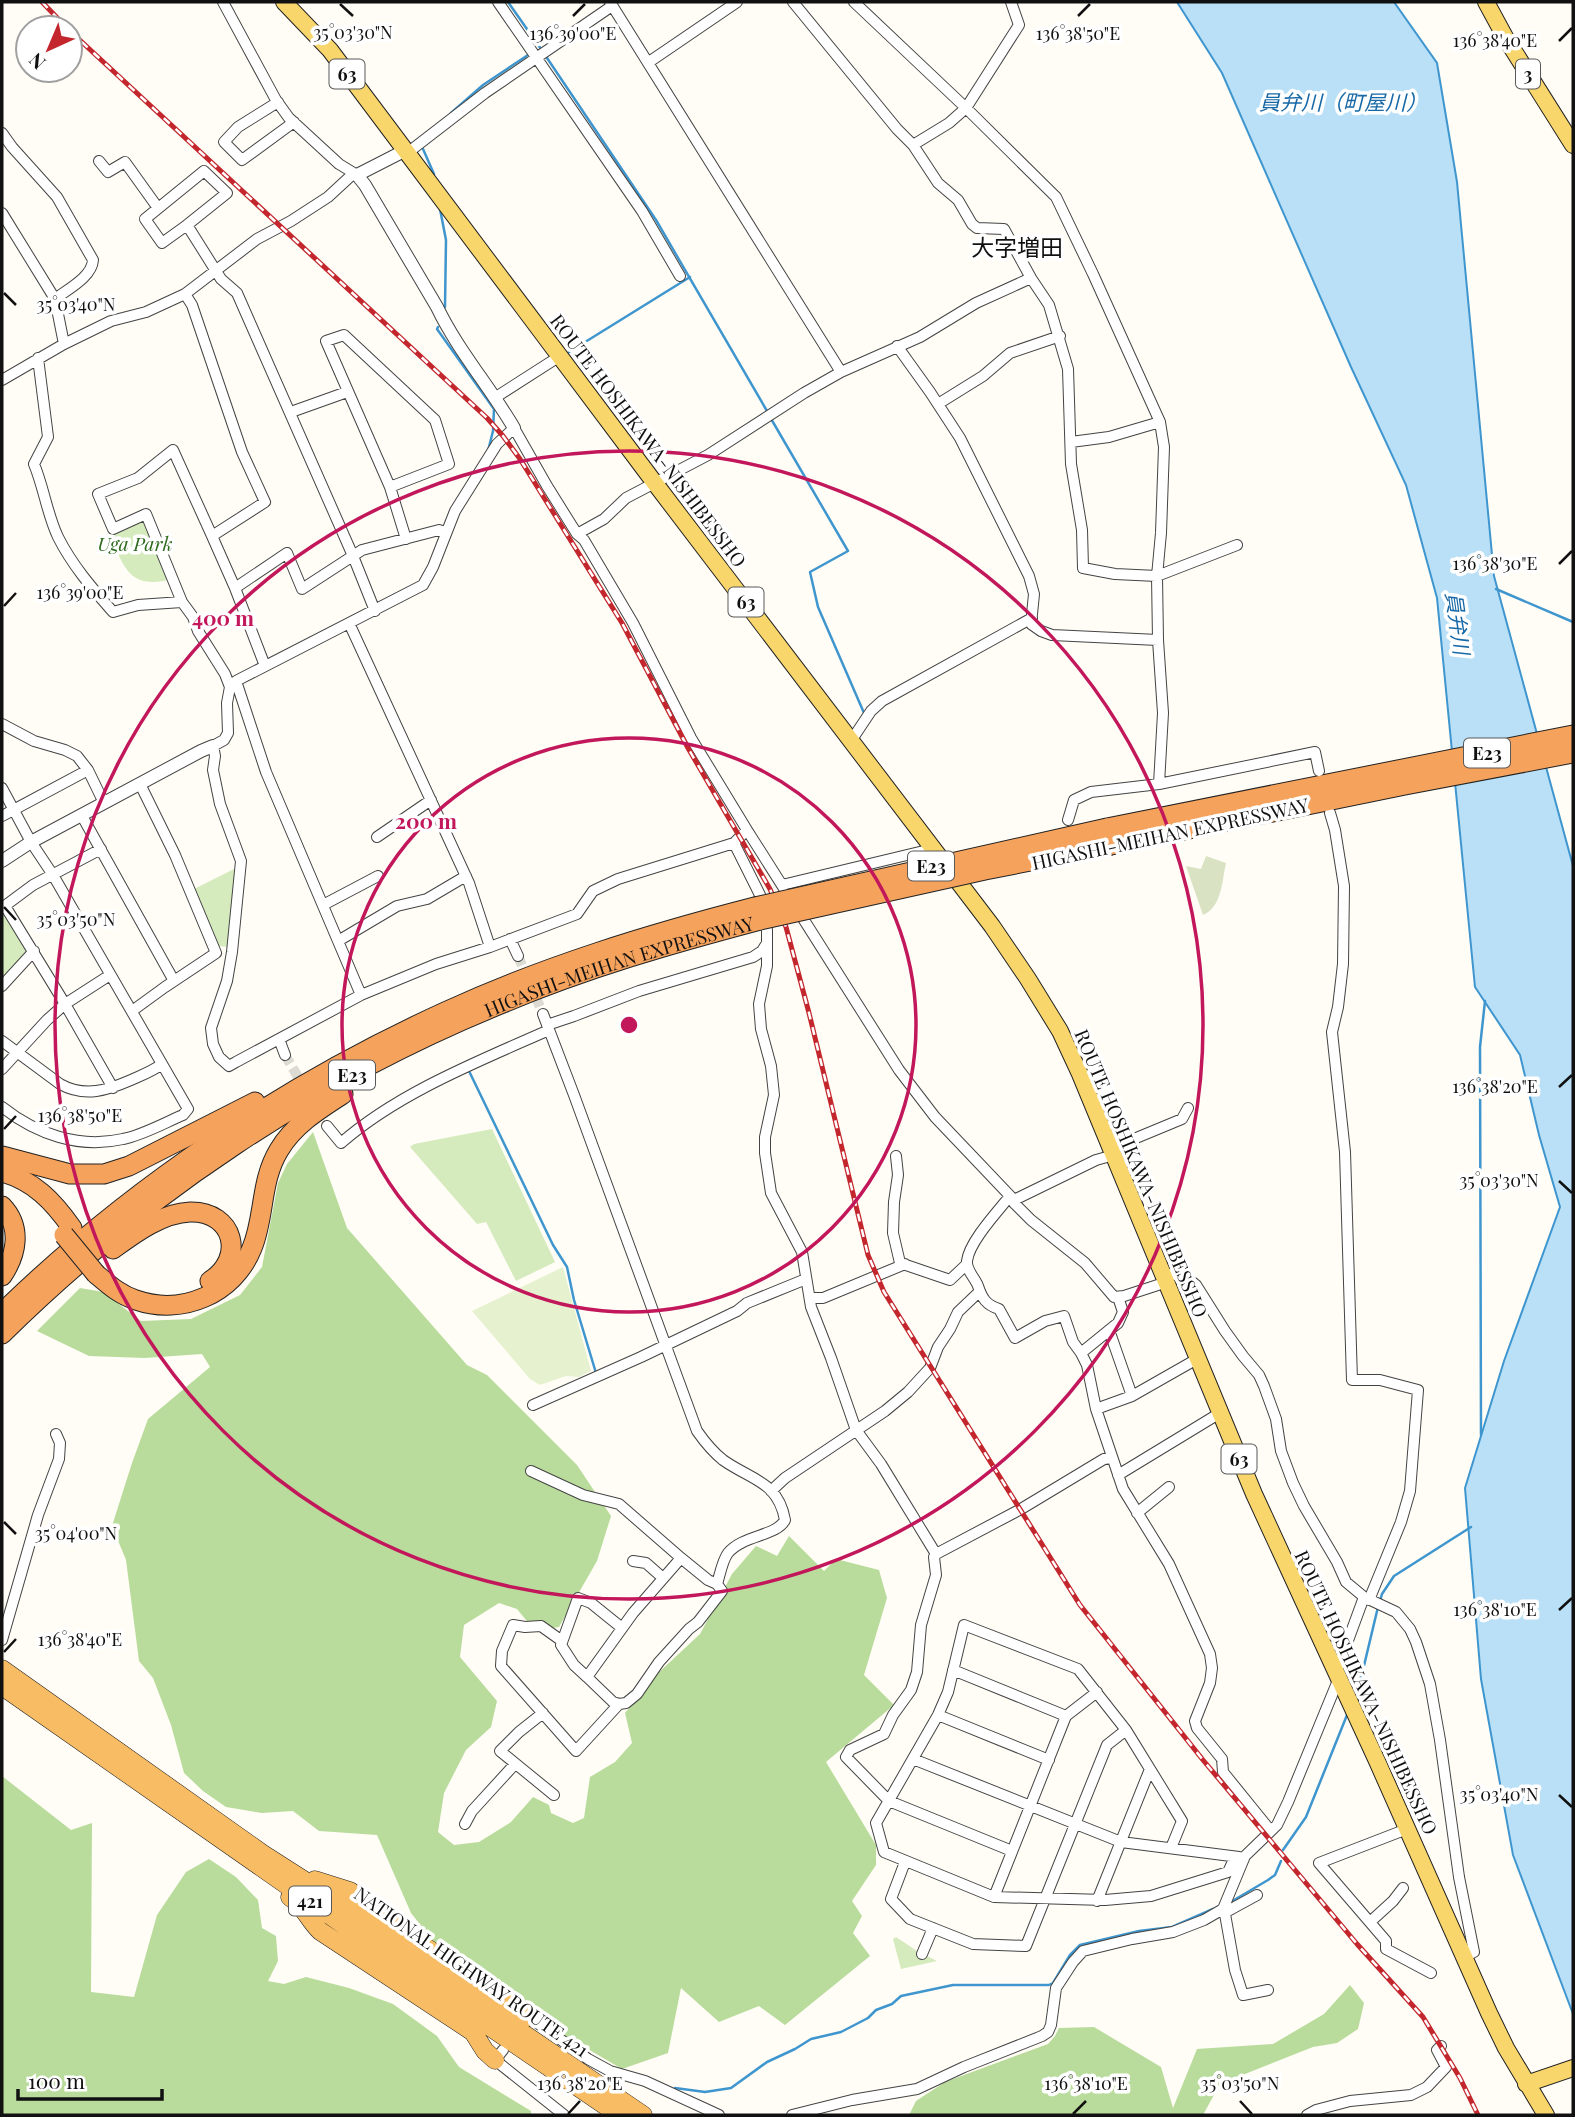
<svg xmlns="http://www.w3.org/2000/svg" width="1575" height="2117" font-family="'Playfair Display','Noto Sans JP',serif">
<style>
.green{fill:#d5ebbd}
.forest{fill:#b9dc9c}
.cemetery{fill:#d9e3c4}
.pitch{fill:#e6f2cf}
.water{fill:#b9e0f7;stroke:#3f96cf;stroke-width:2}
.lines{fill:none;stroke-linecap:round;stroke-linejoin:round}
.stream{stroke:#3f96cf;stroke-width:2.5}
.minor-tunnel{stroke:#dbdad3;stroke-width:10;stroke-dasharray:10 5;stroke-linecap:butt}
.minor-casing{stroke:#444;stroke-width:12}
.tertiary-casing{stroke:#444;stroke-width:14}
.primary-casing{stroke:#222;stroke-width:18}
.trunk-casing{stroke:#222;stroke-width:19}
.motorway-casing{stroke:#222;stroke-width:21}
.minor{stroke:#fff;stroke-width:10}
.tertiary{stroke:#fff;stroke-width:12}
.primary{stroke:#f9d66b;stroke-width:16}
.trunk{stroke:#f7bc64;stroke-width:18}
.motorway{stroke:#f5a25d;stroke-width:19}
.rail-casing{stroke:#c4262e;stroke-width:5}
.rail{stroke:#fff;stroke-width:2.5;stroke-dasharray:8;stroke-linecap:butt}
.motorway-bridge-casing{stroke:#222;stroke-width:21;stroke-linecap:butt}
.motorway-bridge{stroke:#f5a25d;stroke-width:19}
.ticks{fill:none;stroke:#111;stroke-width:2.5}
.ring{fill:none;stroke:#c2185b;stroke-width:3.5}
.labels{text-anchor:middle;dominant-baseline:central;stroke-width:7;stroke-linejoin:round;paint-order:stroke}
.shield{fill:#fff;stroke:#585858;stroke-width:2}
.shield-label{font-size:18px;font-weight:bold;fill:#111}
.street-label{font-size:19px;fill:#111;stroke:#fff}
.park-label{font-size:19px;font-style:italic;fill:#2f6b1f;stroke:#fff}
.water-label{font-size:21px;font-style:italic;fill:#1768a6;stroke:#fff}
.quarter-label{font-size:23px;fill:#111;stroke:#fff}
.ticks-label{font-size:18px;text-anchor:middle;fill:#111;stroke:#fff;stroke-width:7;stroke-linejoin:round;paint-order:stroke}
.centre{fill:#c2185b;stroke:#fff;stroke-width:3.5}
.ring-label{font-size:21px;text-anchor:middle;font-weight:bold;fill:#c2185b;stroke:#fff;stroke-width:7;stroke-linejoin:round;paint-order:stroke}
</style>
<rect width="100%" height="100%" fill="#fffdf5"/>
<path class="green" d="M145,516l27,63c-44,12 -49,-14 -63,-47z
M236,868l-7,79 -10,-1 -27,-56z
M4,911l24,40 -26,28v-65z
M492,1129l63,133 -39,19 -30,-59 -9,2 -67,-77 4,-3z
M896,1937l21,14 20,10 -36,8 -8,-30z"/>
<path class="forest" d="M313,1132l34,96 120,137 20,10 90,90 34,51 -14,45 -38,66 -24,4 -18,-22 -18,-6 -35,22 -4,32 37,44 -6,26 -25,23 -22,43 -6,39 16,13 25,-3 32,-20 22,-25 16,8 2,8 22,10 11,-5 6,-41 25,-15 17,-19 -7,-30 31,-38 44,-41 32,-60 24,-28 21,10 12,-20 35,35 12,-12 43,11 8,28 -23,77 30,30 -68,57 50,83v20l-24,36 10,15 -9,17 17,23 -85,69 -26,-19 -40,16 -38,-34 -13,65 -46,16 -94,-55 -83,-58 -34,-43 -34,-78 -58,-4 -26,-20 -31,2 -36,-6 -23,-16 -19,-18 -13,-48 -18,-47 -14,-17 -13,-101 -14,-34 20,-63 16,-44 62,-52 -8,-13 -57,4 -56,-2 -52,-25 43,-43 23,4 38,29 50,-2 49,-24 22,-28 16,-84 9,-19z
M2,1776l69,54 21,-7 -1,169 43,5 23,-82 29,-43 23,-13 27,18 22,23 4,28 14,8 2,25 -10,20 16,3 22,-7 43,11 44,16 44,32 22,31 72,44v4h-529z
M1350,1985l14,18 -6,26 -21,14 -24,4 -93,37 -17,31h-294l7,-14 29,-19 103,-38 7,-8 4,-8 35,-1 67,40 12,41 24,-59 76,-5 51,-30z"/>
<path class="cemetery" d="M1206,856l20,7c-4,18 -4,44 -23,52l-17,-49 15,3z"/>
<path class="pitch" d="M563,1267l28,104 -12,6 -13,-1 -26,9 -10,-6 -58,-68z"/>
<path class="water" d="M1177,2h217l43,61 20,119 37,394 79,290v1148l-60,-159 -32,-176 -16,-191 39,-127 56,-154 -21,-72 -19,-80 -45,-68 -38,-389 -31,-113 -55,-118 -129,-294z"/>
<g class="lines">
<path class="stream" d="M508,2l33,47
M545,55l111,165 111,191
M451,113l32,-28 45,-30
M423,149l11,25
M440,209l6,31 -1,67
M438,327l-1,2 57,80 -1,22 -5,20
M569,352l121,-75
M770,417l78,134 -38,21 8,35 46,106
M1496,589l77,33
M469,1071l84,174 14,22 7,33 22,73
M1481,1435l-1,-388 5,-46
M1380,1601l2,-7 12,-18 77,-49
M1354,1695l8,-21 16,-67
M1283,1850l23,-33 41,-102
M1229,1903l39,-23 7,-5 6,-14
M675,2088l30,4 26,-4 36,-26 28,-13 16,-10 30,-7 27,-14 8,-8 16,-6 9,-8 52,-11h96l4,-2 17,-28 10,-10 59,-14 33,-4 41,-18"/>
<path class="minor-tunnel" d="M518,956l25,58
M285,1055l19,32"/>
<defs>
<path id="minor" d="M223,2l53,98 13,18 50,46 18,11
M498,2l144,209 38,65
M610,2l231,370
M793,2l104,127 16,16 25,38 20,17 14,24 5,4 27,1 27,49 18,27 19,64 3,95 11,66 1,38 32,6 42,2 80,-31
M854,2l112,106 90,89 37,77 67,148 4,25 -3,86 -4,43 1,64 5,73 -4,71
M649,62l88,-60
M278,102l-40,25 -14,15 18,18 52,-38
M2,133l10,14 45,50 36,63c-1,17 -25,29 -38,39
M913,145l36,-22 17,-15 53,-83 -8,-23
M406,154l79,-61 127,-87
M99,161l9,11 17,-10 33,46
M2,213l53,86 9,45
M187,225l40,-32 -23,-22 -59,48 17,24 25,-18 34,54 16,14 116,263 22,55
M897,346l33,46 30,46 69,138 5,18 -3,30 10,7 11,4 106,5
M38,358l10,79 -14,27c10,24 13,50 24,73 14,28 34,51 55,75l25,-7 44,-3 11,15 5,14 27,43 5,13 -3,16 1,30 -4,7 -11,6 2,10 -2,14 7,34 21,57 -9,91 -5,29 -16,47 2,16 6,13 10,9 7,-4 125,-67 75,-31 54,-17 87,-33 16,-23 25,-12 116,-36 13,-13
M2,380l62,-36 47,-23 35,-9 39,-18 72,-55 34,-18 37,-24 26,-24
M496,397l64,-41
M938,404l45,-28 27,-23 50,-17
M291,412l56,-20
M1071,442l38,-5 51,-15
M390,487l59,-23 -14,-44 -91,-85 -18,6 64,146 16,52
M577,534l27,-15 22,-21 82,-43 96,-62 37,-21 79,-35 56,-34 55,-25
M212,536l23,52 30,78
M235,588l52,-35 15,36 60,-39 77,-20 7,2
M182,602l-36,-88 -33,15 -15,-35 40,-16 35,-28 39,86 53,-34 -23,-50 -50,-147 -7,-11
M349,623l120,260 21,64
M236,681l30,91 95,223
M230,687l6,-6 187,-96 10,-18 22,-56 42,-67 17,-16 33,58 30,48 7,6 49,83 58,115 56,92 152,240 36,47 79,83v3l17,17 54,43 29,34 10,-1 43,-14
M2,724l32,17 31,9 12,6 11,14 16,33
M851,741l20,-30 11,-10 150,-83
M2,788l29,54 22,33 135,234 -5,6c-19,8 -40,20 -60,24 -44,10 -87,-5 -121,-32
M1330,813l5,17 9,56 -1,78 -5,43 -6,25 13,120 7,228h28l38,10 -8,101 -9,31 -32,78
M2,816l86,-46
M82,816l92,165
M1068,820l6,-20 17,-8 68,-8 156,-32 4,19
M377,837l54,-37
M734,843l26,52 7,35v36l-8,38 2,25 10,37 3,29 -9,42v16l6,40 31,59 9,55 20,51 25,72 25,34 55,90 -2,3 2,18 -15,50 -4,47 -6,18 -18,25 -9,19 -34,16 -4,7 43,44 123,50
M782,885l150,-36
M323,905l55,-29
M5,906l60,98 48,84
M2,908l31,-23 68,-36
M510,939l8,17
M338,941l59,-35 30,-7 39,-23
M2,986l32,-35
M132,1011l33,-24 51,-34 -41,-98 -35,-71
M547,1025l27,-9 65,-25 114,-34 9,-6 5,-8
M279,1039l6,16
M2,1041l58,43c25,14 48,6 71,-4 11,-5 22,-9 31,-16
M2,1069l45,-49 18,-16 45,-29
M327,1126l14,17c57,-50 138,-82 208,-113
M1112,1148l70,-29 6,-11
M896,1156l2,19 -4,27 -1,31 7,30 50,17 17,-16
M1010,1196c-12,15 -41,46 -43,65 -1,9 8,17 11,25 4,12 8,19 21,23l16,29 30,-17 19,-5 9,26 8,11 6,12 9,44 27,80 46,75 41,90 2,14 -2,15 -15,38 2,7 25,31 1,13 47,58
M1014,1200l82,-40 18,-5
M1163,1274c11,-1 25,4 33,11l29,46 18,25 16,19 5,11 12,33 5,32 12,32 11,23 33,56 9,20 18,15 32,15 14,17 6,13 14,42 10,56 19,137 15,75 -10,5
M810,1298h13l82,-34
M1109,1330l23,66
M1081,1353l37,-30 5,-11 -5,-15
M533,1405l108,-48 96,-46 10,-8 59,-24
M1096,1409l36,-13 65,-37
M531,1471l52,24 36,9 62,54 27,22 9,4c3,-9 5,-23 11,-31 15,-18 49,-17 57,-33 -7,-39 -34,-40 -62,-60 -10,-8 -19,-19 -26,-29l-123,-336 -31,-81
M1118,1475l102,-62
M771,1491l14,-13 100,-67 23,-19 22,-24 8,-21 12,-18 8,-17 21,-20
M1137,1513l32,-26
M936,1554l85,-45 83,-50 8,-1
M633,1561l13,2 17,15
M2,1640l36,-125 21,-56 1,-16 -4,-9
M562,1641l-21,-15 -16,1 -12,-2 -11,26 -1,15 75,85 43,-47 -6,-2 -26,-25 46,-64 48,-55
M953,1670l113,46
M1336,1673l28,-76
M587,1677l-13,-12 -13,-20 17,-47 13,5 31,25
M619,1704l7,-1 11,-9 22,-32 30,-33 9,-7 24,-31 -5,-7
M543,1713l-24,19 -19,19 54,44
M938,1715l111,45
M913,1759l208,83 118,15
M465,1824l7,-13 43,-47
M1407,1829l-88,34 67,78v8l45,24
M1171,1848l11,-27 -56,-91 -48,-61 -114,-44 -16,67 -10,23 -62,108 8,29 110,45 111,3 46,-4 77,-24 7,-15
M905,1862l-14,37 19,20 63,25 53,2 81,-201 19,-15
M994,1897l72,-181 31,-24
M1097,1901l53,-132
M1221,1910l4,4 10,56 8,25 25,-5
M1224,1913l33,-18
M1370,1922l23,-21 10,-13
M922,1954l11,-26
M526,2020l3,-3 59,42 22,12 35,10 74,34
M503,2050l-8,10 69,55
M792,2115l60,-15 65,-11 47,-22 78,-31 6,-4 3,-7 5,-37 17,-26 10,-11 49,-12 41,-7 31,-12 19,-11 22,-53 32,-31 11,-23 51,-124
M1307,2115l9,-5 34,-9 61,-6 16,-8 19,-20 -9,-17 4,-4"/>
<path id="tertiary" d="M404,151l-47,24 8,10 72,122c20,42 53,80 77,121
M2,861l29,-19 170,-91 12,-5"/>
<path id="primary" d="M284,2l46,48 324,432 338,444 36,53 32,52 20,43 174,420 123,267 112,252 17,35 40,67
M1486,2l19,35 68,108
M1526,2084l47,-16"/>
<path id="trunk" d="M2,1669l261,185 61,39 156,111 163,111
M2,1686l469,328 148,101
M315,1880l35,11 36,29 143,97
M290,1897c16,11 17,21 30,34l153,101 12,19 10,9"/>
<g id="motorway">
<path d="M1107,828l466,-93"/>
<path d="M1111,845l294,-60 168,-32"/>
<path d="M2,1156l68,18h34l25,-8 126,-64"/>
<path d="M2,1172c32,9 51,29 70,56"/>
<path d="M2,1206c20,21 15,48 0,70"/>
<path d="M113,1249c22,-16 49,-36 77,-37 44,-1 56,46 20,69"/>
<path d="M96,1274c13,11 24,21 40,26 46,16 98,-6 116,-52 13,-31 8,-67 27,-98 15,-25 39,-40 64,-56"/>
<path d="M2,1313c128,-125 281,-227 443,-301 100,-46 205,-78 310,-105"/>
<path id="s1" d="M2,1334c143,-141 314,-255 501,-331 83,-35 170,-60 257,-83"/>
</g>
</defs>
<use href="#minor" class="minor-casing"/>
<use href="#tertiary" class="tertiary-casing"/>
<use href="#primary" class="primary-casing"/>
<use href="#trunk" class="trunk-casing"/>
<use href="#motorway" class="motorway-casing"/>
<use href="#minor" class="minor"/>
<use href="#tertiary" class="tertiary"/>
<use href="#primary" class="primary"/>
<use href="#trunk" class="trunk"/>
<use href="#motorway" class="motorway"/>
<defs>
<path id="rail" d="M42,2l25,26
M70,31l417,387 16,18 17,23 102,164 66,125 82,141 16,38 23,86 59,242 16,37 196,313 123,155 154,184 66,73 37,61 18,37"/>
</defs>
<use href="#rail" class="rail-casing"/>
<use href="#rail" class="rail"/>
<defs>
<path id="motorway-bridge" d="M755,907l352,-79
M760,920l225,-50 126,-25
M64,1235l32,39"/>
</defs>
<use href="#motorway-bridge" class="motorway-bridge-casing"/>
<use href="#motorway-bridge" class="motorway-bridge"/>
</g>
<path class="ticks" d="M340,4l13,12M573,16l12,-12M1078,16l12,-12M1559,41l13,-13M4,293l12,12M1559,564l13,-13M4,606l12,-13M4,907l12,13M1559,1087l13,-12M4,1129l12,-13M1559,1181l13,12M4,1522l12,12M1559,1610l13,-12M4,1652l12,-13M1559,1795l13,12M1240,2101l12,13M568,2114l12,-13M1073,2114l13,-13"/>
<g class="ring">
<circle cx="629" cy="1025" r="287"/>
<circle cx="629" cy="1025" r="574"/>
</g>
<g class="labels">
<g class="shield">
<rect x="329.5" y="59.5" width="35" height="29" rx="5"/>
<rect x="1516" y="59.5" width="24" height="29" rx="5"/>
<rect x="728.5" y="587.5" width="35" height="29" rx="5"/>
<rect x="1464" y="738.5" width="46" height="29" rx="5"/>
<rect x="908" y="851.5" width="46" height="29" rx="5"/>
<rect x="329" y="1060.5" width="46" height="29" rx="5"/>
<rect x="1221.5" y="1444.5" width="35" height="29" rx="5"/>
<rect x="289" y="1886.5" width="42" height="29" rx="5"/>
</g>
<g class="shield-label">
<text x="347" y="74">63</text>
<text x="1528" y="74">3</text>
<text x="746" y="602">63</text>
<text x="1487" y="753">E23</text>
<text x="931" y="866">E23</text>
<text x="352" y="1075">E23</text>
<text x="1239" y="1459">63</text>
<text x="310" y="1901">421</text>
</g>
<g class="street-label">
<text transform="translate(649 440) rotate(53)">ROUTE HOSHIKAWA-NISHIBESSHO</text>
<text transform="translate(1170 833) rotate(-12)">HIGASHI-MEIHAN EXPRESSWAY</text>
<text stroke="none"><textPath href="#s1" startOffset="726">HIGASHI-MEIHAN EXPRESSWAY</textPath></text>
<text transform="translate(1142 1173) rotate(67)">ROUTE HOSHIKAWA-NISHIBESSHO</text>
<text transform="translate(1367 1692) rotate(65)">ROUTE HOSHIKAWA-NISHIBESSHO</text>
<text transform="translate(472 1971) rotate(35)">NATIONAL HIGHWAY ROUTE 421</text>
</g>
<g class="park-label">
<text x="135" y="543">Uga Park</text>
</g>
<g class="water-label">
<text x="1343" y="101">員弁川（町屋川）</text>
<text transform="translate(1459 623) rotate(82)">員弁川</text>
</g>
<g class="quarter-label">
<text x="1017" y="246">大字増田</text>
</g>
</g>
<g class="ticks-label">
<text x="353" y="39">35°03'30"N</text>
<text x="573" y="40">136°39'00"E</text>
<text x="1078" y="40">136°38'50"E</text>
<text x="1495" y="47">136°38'40"E</text>
<text x="76" y="311">35°03'40"N</text>
<text x="1495" y="570">136°38'30"E</text>
<text x="80" y="599">136°39'00"E</text>
<text x="76" y="926">35°03'50"N</text>
<text x="1495" y="1093">136°38'20"E</text>
<text x="80" y="1122">136°38'50"E</text>
<text x="1499" y="1187">35°03'30"N</text>
<text x="76" y="1540">35°04'00"N</text>
<text x="1495" y="1616">136°38'10"E</text>
<text x="80" y="1646">136°38'40"E</text>
<text x="1499" y="1801">35°03'40"N</text>
<text x="580" y="2090">136°38'20"E</text>
<text x="1086" y="2090">136°38'10"E</text>
<text x="1240" y="2090">35°03'50"N</text>
</g>
<circle cx="629" cy="1025" r="10" class="centre"/>
<g class="ring-label">
<text x="223" y="626">400 m</text>
<text x="426" y="829">200 m</text>
</g>
<rect width="1575" height="2117" fill="none" stroke="#111111" stroke-width="7"/>
<g transform="translate(49 49) rotate(224)"><circle r="33" fill="#ffffff" stroke="#a0a0a0" stroke-width="2"/>
<path d="M0-5L12 26L0 18L-12 26Z" fill="#c4262e"/>
<text y="-10" font-size="19" font-weight="bold" text-anchor="middle" fill="#111111">N</text>
</g>
<path d="M18 2089v10h144v-10" fill="none" stroke="#111111" stroke-width="3.5"/>
<text x="28" y="2089" font-size="21" fill="#111111" stroke="#ffffff" stroke-width="5" paint-order="stroke">100 m</text>
</svg>
